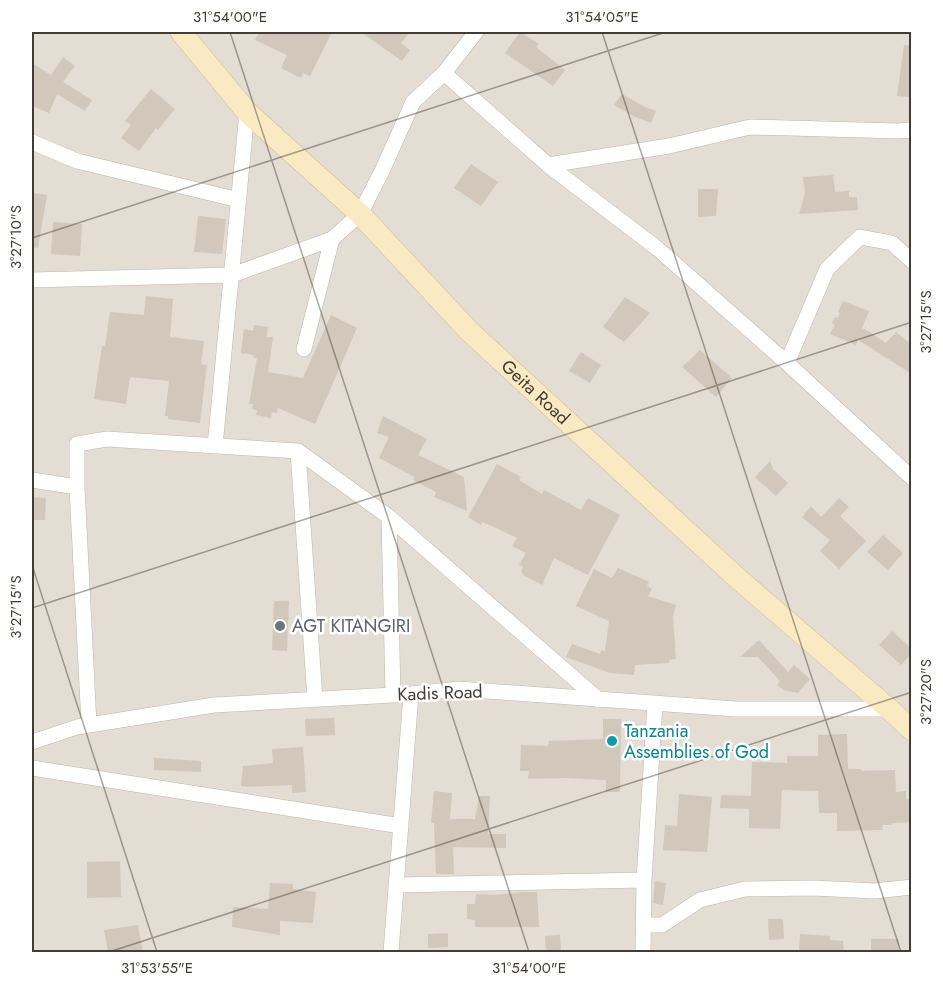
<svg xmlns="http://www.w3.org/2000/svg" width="943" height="984" font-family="Jost,sans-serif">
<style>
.residential{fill:#e4ddd3}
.building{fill:#d1c7ba}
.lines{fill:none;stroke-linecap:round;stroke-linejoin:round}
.street-casing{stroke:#beb6ab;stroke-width:16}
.secondary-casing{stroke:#cebb96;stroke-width:22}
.street{stroke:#fff;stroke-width:15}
.secondary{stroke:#faeac4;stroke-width:21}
.ticks{fill:none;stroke:#423c34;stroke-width:1.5;stroke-opacity:0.45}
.worship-dot{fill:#6b7280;stroke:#fff;stroke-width:2}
.culture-dot{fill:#0f9aa8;stroke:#fff;stroke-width:2}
.labels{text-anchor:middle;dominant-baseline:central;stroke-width:5;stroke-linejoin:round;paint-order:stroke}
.street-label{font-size:18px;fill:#423c34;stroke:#fff}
.worship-label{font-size:18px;fill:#5b616d;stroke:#fff;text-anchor:start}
.culture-label{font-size:18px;fill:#0d838f;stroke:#fff;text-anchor:start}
.neatline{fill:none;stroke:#423c34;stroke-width:2}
.ticks-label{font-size:15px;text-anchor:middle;fill:#423c34}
</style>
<rect width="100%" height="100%" fill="#f1ece4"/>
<path class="residential" d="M32,32h879v920h-879z"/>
<path class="building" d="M259,32h73l-22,44 -7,-3 -2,5 -20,-10 6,-13 -32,-15z
M361,32h49l-9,11 9,7 -8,11z
M520,32l19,12 -3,3 29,23 -12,16 -48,-33z
M904,45l8,1v34l-2,17 -13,-1z
M63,57l12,9 -12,16 29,18 -7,11 -28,-17 -8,19 -17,-7v-43l19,12z
M151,89l24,20 -17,21 -2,-2 -17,23 -18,-13 10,-13 -6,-4z
M622,94l23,13 11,4 -5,12 -16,-6 -21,-12z
M471,164l27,18 -17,24 -27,-18z
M833,175l2,17 14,-1v6h8l1,13 -59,4 6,-21 -2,-16z
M698,189h20l-2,27 -18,1z
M32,193l15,2 -9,53 -6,-1z
M198,216l28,3 -4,35 -28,-2z
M53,222l29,2 -2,32 -29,-2z
M146,296l27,3 -3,38 34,4 -3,23 6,1 -7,58 -32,-4v-3h-3l4,-35 -39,-4 -4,27 -32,-5 8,-53h3l5,-34 34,3z
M625,297l25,16 -26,29 -21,-15z
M843,301l26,10 -7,17 6,3 18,12 10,-11 16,13v29l-54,-34 -2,5 -26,-11 5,-9 -3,-2 3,-6 3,1 2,-5 -2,-1z
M331,315l26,13 -42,96 -37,-16 -1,5 -5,-1 -1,6 -15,-3 1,-5 -5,-1 1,-5h-4l8,-46h-4l1,-3 -13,-2 3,-24 9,2 1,-6 14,2 -1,10h6l-5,35 35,6z
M700,350l32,28 -16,19 -34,-30z
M581,352l20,13 -11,18 -21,-12z
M383,416l44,23 -9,16 46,22 3,34 -33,-14 2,-5 -23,-12 2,-3 -36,-19 10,-21 -12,-4z
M770,461l3,8 15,14 -12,13 -21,-19z
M497,464l24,13 -2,3 23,14 2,-4 37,20 7,-12 32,17 -32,60 -34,-17 -12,27 -19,-10v-2l-2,-1 2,-5 -4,-2 7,-12 -14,-7 5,-8 -23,-11 -12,-5 -1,3 -13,-8z
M32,497l14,1 -1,22h-13z
M839,498l10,9 -9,9 26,25 -27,28 -19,-18 10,-11 -28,-23 9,-11 10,11z
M883,535l20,18 -15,17 -21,-18z
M618,568l31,14 -2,4 5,3 -4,7 28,9 -3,11 3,43 -7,1v3l-34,2 -1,10 -24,-2 -44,-16 6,-13 28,10 1,-4 4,1 4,-30 -33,-15 18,-37 18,9z
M274,601h15l-2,50 -15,-1z
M892,631l20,18v4l-11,12 -22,-20z
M759,640l29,32 6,-7 16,14 -12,14 -14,-3 -7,-5 3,-4 -22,-24h-18z
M334,718l1,17 -29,1 -1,-17z
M603,719h18l-1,73h-14v-12l-40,-2 -38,1 1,-8h-9l1,-26 27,1 1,-5 54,-2z
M847,734l1,35h13v2l34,-1 1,22 10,-1v8l6,-1v24l-20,1v2h-10l1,5 -46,1v-18h-18l-1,-22 -36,-1 -2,39 -31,-1v-19l-29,-1 1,-13 30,1 1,-34 35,1v-7h31v-21z
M303,747l3,45 -14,1v-8l-42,2 -9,-1 2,-20 30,-3 -1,-14z
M154,758l47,3v11l-47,-2z
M434,791l18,2 -2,26h25l4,-23h11l-2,38h18v14l-53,-1 1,27h-18l-2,-51h-3z
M679,794l33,3 -5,55 -44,-2 2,-25 12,1z
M120,861l1,36 -34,1v-36z
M655,881l11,2 -3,22 -10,-2z
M270,883l23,1v5l23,3 -3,31 -33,-2v14l-48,-8 1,-20 35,2z
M523,892h14l2,35h-64v-7l-8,-1v-15h8l1,-10 20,1z
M768,919h15l1,20 -15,1z
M138,925l5,27h-35l-4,-22z
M448,933v14l-20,1v-14z
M800,934l30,2v4l13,1 1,11h-45z
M560,935l1,17h-15l-1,-16z
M871,939h28v13h-28z"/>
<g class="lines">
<defs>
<path id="street" d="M444,73l104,92 110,84 129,114 125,115
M32,142l45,19 162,39
M548,165l121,-19 81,-19 147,4 15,-1
M32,280l200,-5 100,-36 28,-25 22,-43 31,-69 31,-29 32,-41
M304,349l28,-110
M787,363l40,-94 33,-32 32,6 20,18
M215,446l32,-334
M298,451l17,248
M32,480l45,7
M389,517l4,178
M89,725l-12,-238v-43l30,-5 191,12 91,66 210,183
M32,742l45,-15 137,-22 197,-11 48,-5 277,20h153
M32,768l369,58
M396,885l248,-5
M644,925h18l38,-25 45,-11 68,-1 62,3 37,-4
M391,952l20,-258
M643,952l1,-72 11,-176"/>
<g id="secondary">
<path id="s1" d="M181,32l66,80 113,102 109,117 266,245 154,133 23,21"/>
</g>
</defs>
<use href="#street" class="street-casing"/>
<use href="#secondary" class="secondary-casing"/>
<use href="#street" class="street"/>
<use href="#secondary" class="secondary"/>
</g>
<path class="ticks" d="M230,32l299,920M602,32l299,920M32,238l634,-206M32,565l125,387M32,608l880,-286M109,952l803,-260"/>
<circle class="worship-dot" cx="280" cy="626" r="6"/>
<circle class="culture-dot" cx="612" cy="741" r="6"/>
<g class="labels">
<g class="street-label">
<text stroke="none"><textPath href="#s1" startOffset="506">Geita Road</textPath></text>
<text transform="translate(440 693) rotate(-2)">Kadis Road</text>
</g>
<g class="worship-label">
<text x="292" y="626">AGT KITANGIRI</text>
</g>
<g class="culture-label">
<text x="624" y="731">Tanzania<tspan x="624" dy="21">Assemblies of God</tspan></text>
</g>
</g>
<rect width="943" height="984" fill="none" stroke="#ffffff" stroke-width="66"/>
<rect x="33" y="33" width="877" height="918" class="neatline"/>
<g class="ticks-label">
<text x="230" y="22">31°54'00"E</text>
<text x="602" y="22">31°54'05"E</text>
<text transform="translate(16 237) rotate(-90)" y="5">3°27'10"S</text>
<text transform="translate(926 322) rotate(-90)" y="5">3°27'15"S</text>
<text transform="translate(16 607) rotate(-90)" y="5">3°27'15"S</text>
<text transform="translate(926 692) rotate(-90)" y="5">3°27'20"S</text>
<text x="157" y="973">31°53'55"E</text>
<text x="529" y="973">31°54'00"E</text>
</g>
</svg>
